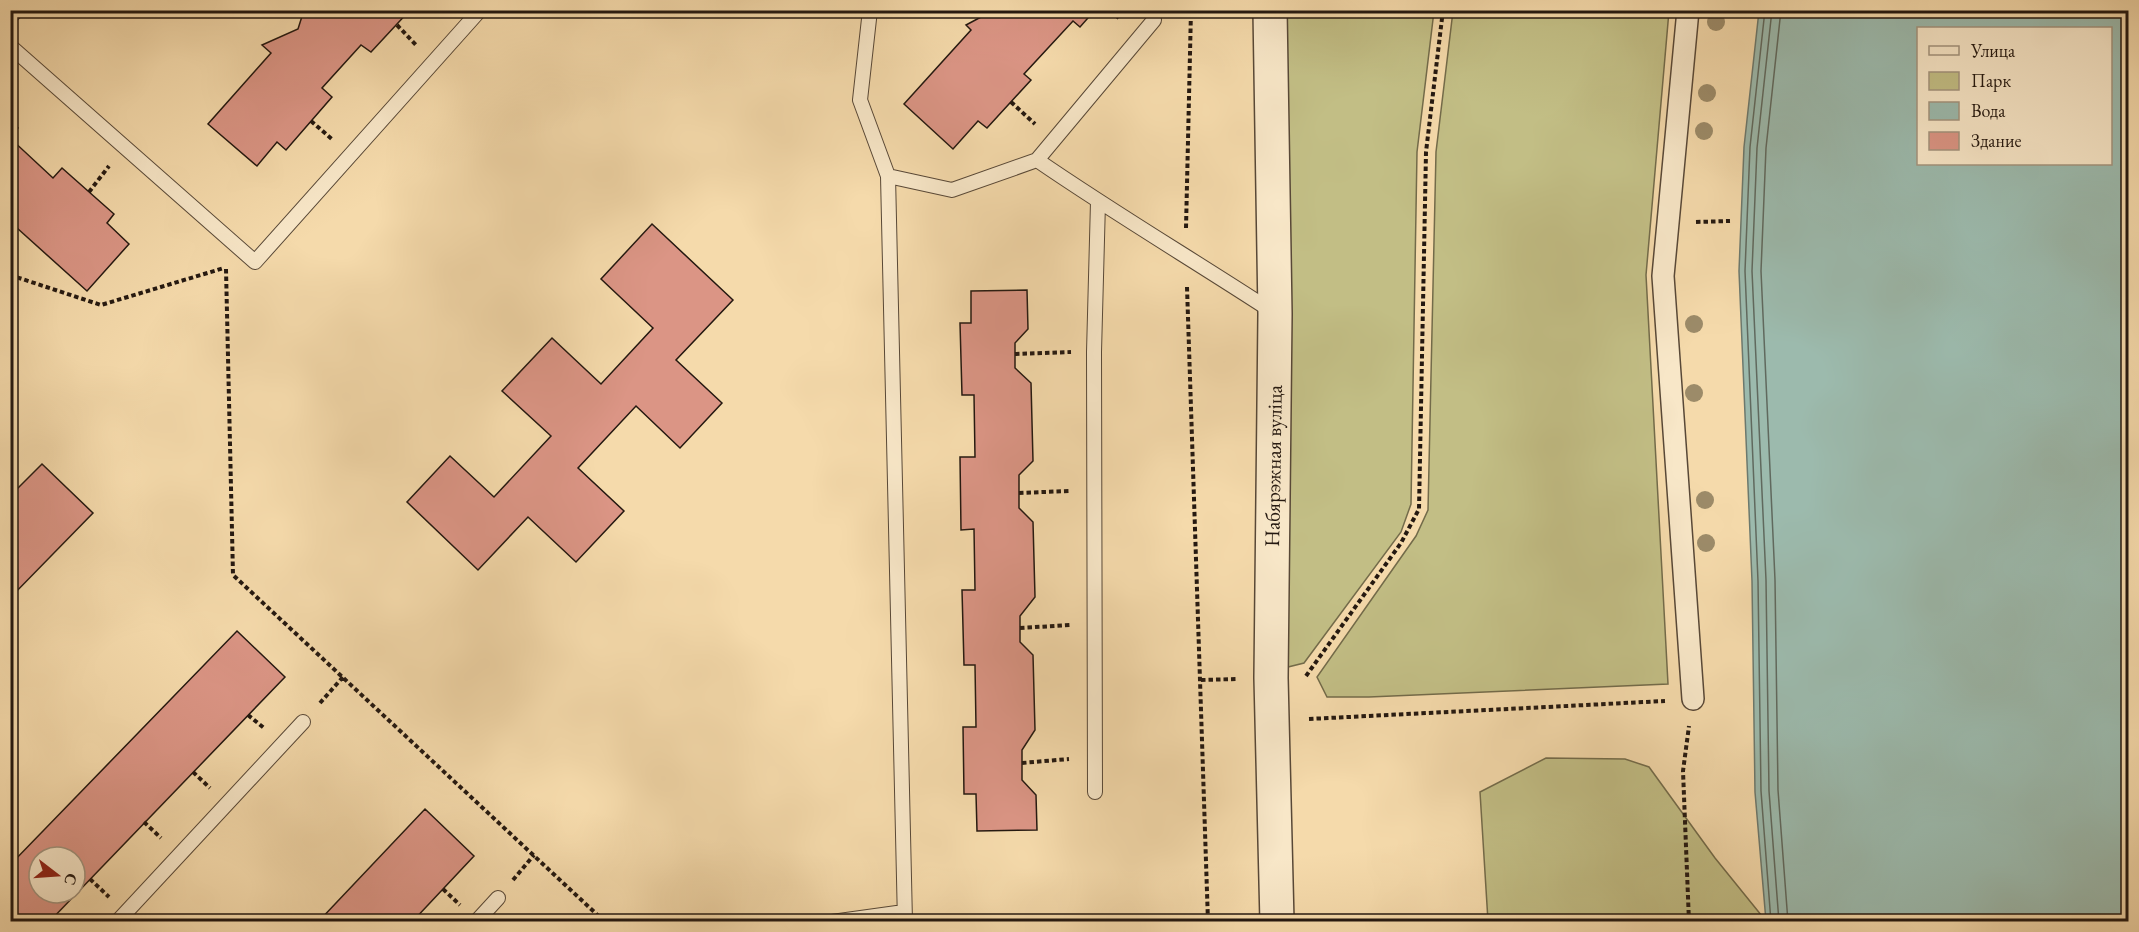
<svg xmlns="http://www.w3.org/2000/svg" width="2139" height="932" font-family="'EB Garamond',serif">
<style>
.green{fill:#c2be85;stroke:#736b4a;stroke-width:1.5}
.water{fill:#9cbaad;stroke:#6c796e;stroke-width:1.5;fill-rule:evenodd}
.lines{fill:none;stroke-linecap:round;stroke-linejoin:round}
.shore{stroke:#60695e;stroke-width:1.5}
.building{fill:#db9585;stroke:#241810;stroke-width:1.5;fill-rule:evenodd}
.service-casing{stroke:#584837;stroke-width:16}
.pedestrian-casing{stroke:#584837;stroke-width:24}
.tertiary-casing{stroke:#584837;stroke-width:36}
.path{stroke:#241810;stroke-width:4;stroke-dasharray:4.5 3;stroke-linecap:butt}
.service{stroke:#f8e7c8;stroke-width:14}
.pedestrian{stroke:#f8e7c8;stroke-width:21}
.tertiary{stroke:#f8e7c8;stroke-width:33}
.tree{fill:#9c8b69}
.labels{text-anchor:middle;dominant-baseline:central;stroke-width:5;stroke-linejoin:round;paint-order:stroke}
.street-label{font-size:21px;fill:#241810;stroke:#f8e7c8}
</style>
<rect width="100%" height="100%" fill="#f5daab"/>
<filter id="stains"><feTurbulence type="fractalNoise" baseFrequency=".00333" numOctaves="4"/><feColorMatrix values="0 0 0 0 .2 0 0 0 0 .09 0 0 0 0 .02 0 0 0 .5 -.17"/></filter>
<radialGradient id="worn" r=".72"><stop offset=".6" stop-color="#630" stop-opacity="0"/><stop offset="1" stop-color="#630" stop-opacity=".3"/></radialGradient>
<path class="green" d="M1286,11h148l-17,141 -6,352 -10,28 -97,131 -16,4 1,-499z
M1453,11h216l-23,264 22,409 -299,13h-42l-10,-20 99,-141 12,-26 8,-358z
M1546,758l79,1 24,8 66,91 51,63h-278l-8,-129z"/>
<path class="water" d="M1759,11h369v910h-362l-11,-129 -3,-211 -13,-310 5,-124zM1918,28h192v136h-192z"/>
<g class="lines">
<path class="shore" d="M1765,10l-15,137 -5,124 13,310 3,210 10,131
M1772,10l-15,138 -5,123 14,309 3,211 10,131
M1781,10l-15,138 -5,123 14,309 3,210 10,132"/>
</g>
<path class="building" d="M304,10h106l-39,42 -10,-7 -39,43 10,9 -46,53 -9,-8 -20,24 -49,-42 63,-71 -9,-8 36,-16z
M994,10h101l-15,17 -7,-6 -49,53 7,6 -44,48 -9,-7 -25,28 -49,-45 67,-74 -5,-5z
M10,121l8,7 -7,11 42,39 9,-10 52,46 -7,9 22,21 -42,47 -70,-63 -7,7z
M652,224l81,76 -57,60 46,43 -42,45 -44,-42 -58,62 46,43 -48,51 -48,-45 -50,53 -71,-68 43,-46 44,41 57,-61 -49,-45 50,-53 49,46 52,-56 -52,-49z
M1027,290l1,39 -13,14v25l16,15 2,78 -14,14v33l14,14 2,75 -15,19v26l13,13 2,75 -13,20v30l14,15 1,35 -60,1 -1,-37h-12l-1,-67h13l-1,-62h-11l-2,-75h13l-1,-61 -13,1 -1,-73h15l-1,-62h-12l-2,-72h11v-32z
M42,464l51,49 -83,85v-102z
M237,631l48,46 -236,245h-39v-57zM39,857h36v36h-36z
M425,809l49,47 -62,66h-94z"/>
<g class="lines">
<defs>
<path id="service" d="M870,10l-10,90 28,76
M10,17l7,-7
M10,46l245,216 225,-252
M1037,160l117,-140
M1095,792l-1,-440 4,-150
M117,922l186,-200
M476,922l22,-24
M832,922l72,-10
M905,922l-17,-746 64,14 85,-30c77,53 158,101 236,152"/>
<path id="pedestrian" d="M1688,10l-25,266 30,423"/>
<path id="tertiary" d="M1270,10l5,304 -4,364 6,244"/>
</defs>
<use href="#service" class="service-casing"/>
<use href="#pedestrian" class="pedestrian-casing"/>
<use href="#tertiary" class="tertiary-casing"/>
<path class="path" d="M1110,10l11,10
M397,25l20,21
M1011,102l24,22
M311,121l22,19
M89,192l20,-26
M1696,222l34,-1
M1186,228l5,-218
M226,269l7,306 372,347
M10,275l91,30 123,-37
M1187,287l21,635
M1015,354l56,-2
M1019,493l50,-2
M1020,628l50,-3
M1306,676l95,-133 18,-34 7,-357 17,-142
M1201,680l36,-1
M320,703l23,-26
M248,715l16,13
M1309,719l356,-18
M1022,763l47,-4
M193,772l17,16
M144,822l17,16
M90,879l19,18
M513,880l21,-25
M443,889l17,16
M1689,922l-6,-151 6,-45"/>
<use href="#service" class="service"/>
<use href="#pedestrian" class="pedestrian"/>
<use href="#tertiary" class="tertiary"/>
</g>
<g class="tree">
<circle cx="1716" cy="22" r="9"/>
<circle cx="1707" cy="93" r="9"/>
<circle cx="1704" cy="131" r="9"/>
<circle cx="1694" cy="324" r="9"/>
<circle cx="1694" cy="393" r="9"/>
<circle cx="1705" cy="500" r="9"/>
<circle cx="1706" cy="543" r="9"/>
</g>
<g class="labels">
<g class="street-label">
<text transform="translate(1273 466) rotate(-89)">Набярэжная вуліца</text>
</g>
</g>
<rect width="2139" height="932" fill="none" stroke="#f5daab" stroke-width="36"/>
<rect x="12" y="12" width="2115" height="908" fill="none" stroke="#241810" stroke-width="3"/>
<rect x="18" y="18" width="2103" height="896" fill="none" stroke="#241810" stroke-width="1.5"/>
<rect x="1917" y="27" width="195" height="138" fill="#f8e7c8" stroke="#a3947e" stroke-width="1.5"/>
<rect x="1929" y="46" width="30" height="9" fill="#f8e7c8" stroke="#a3947e" stroke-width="1.5"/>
<text x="1971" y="57" font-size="18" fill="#241810">Улица</text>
<rect x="1929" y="72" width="30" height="18" fill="#c2be85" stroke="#a3947e" stroke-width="1.5"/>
<text x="1971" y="87" font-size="18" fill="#241810">Парк</text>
<rect x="1929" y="102" width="30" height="18" fill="#9cbaad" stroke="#a3947e" stroke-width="1.5"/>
<text x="1971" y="117" font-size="18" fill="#241810">Вода</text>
<rect x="1929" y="132" width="30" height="18" fill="#db9585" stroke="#a3947e" stroke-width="1.5"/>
<text x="1971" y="147" font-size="18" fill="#241810">Здание</text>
<g transform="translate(57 875) rotate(107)"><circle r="28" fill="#f8e7c8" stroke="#a3947e" stroke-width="1.5"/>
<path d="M0-4.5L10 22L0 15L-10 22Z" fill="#8f2418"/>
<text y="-9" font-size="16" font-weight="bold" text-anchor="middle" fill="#241810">С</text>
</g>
<rect width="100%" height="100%" filter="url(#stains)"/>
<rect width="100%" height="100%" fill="url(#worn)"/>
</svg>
